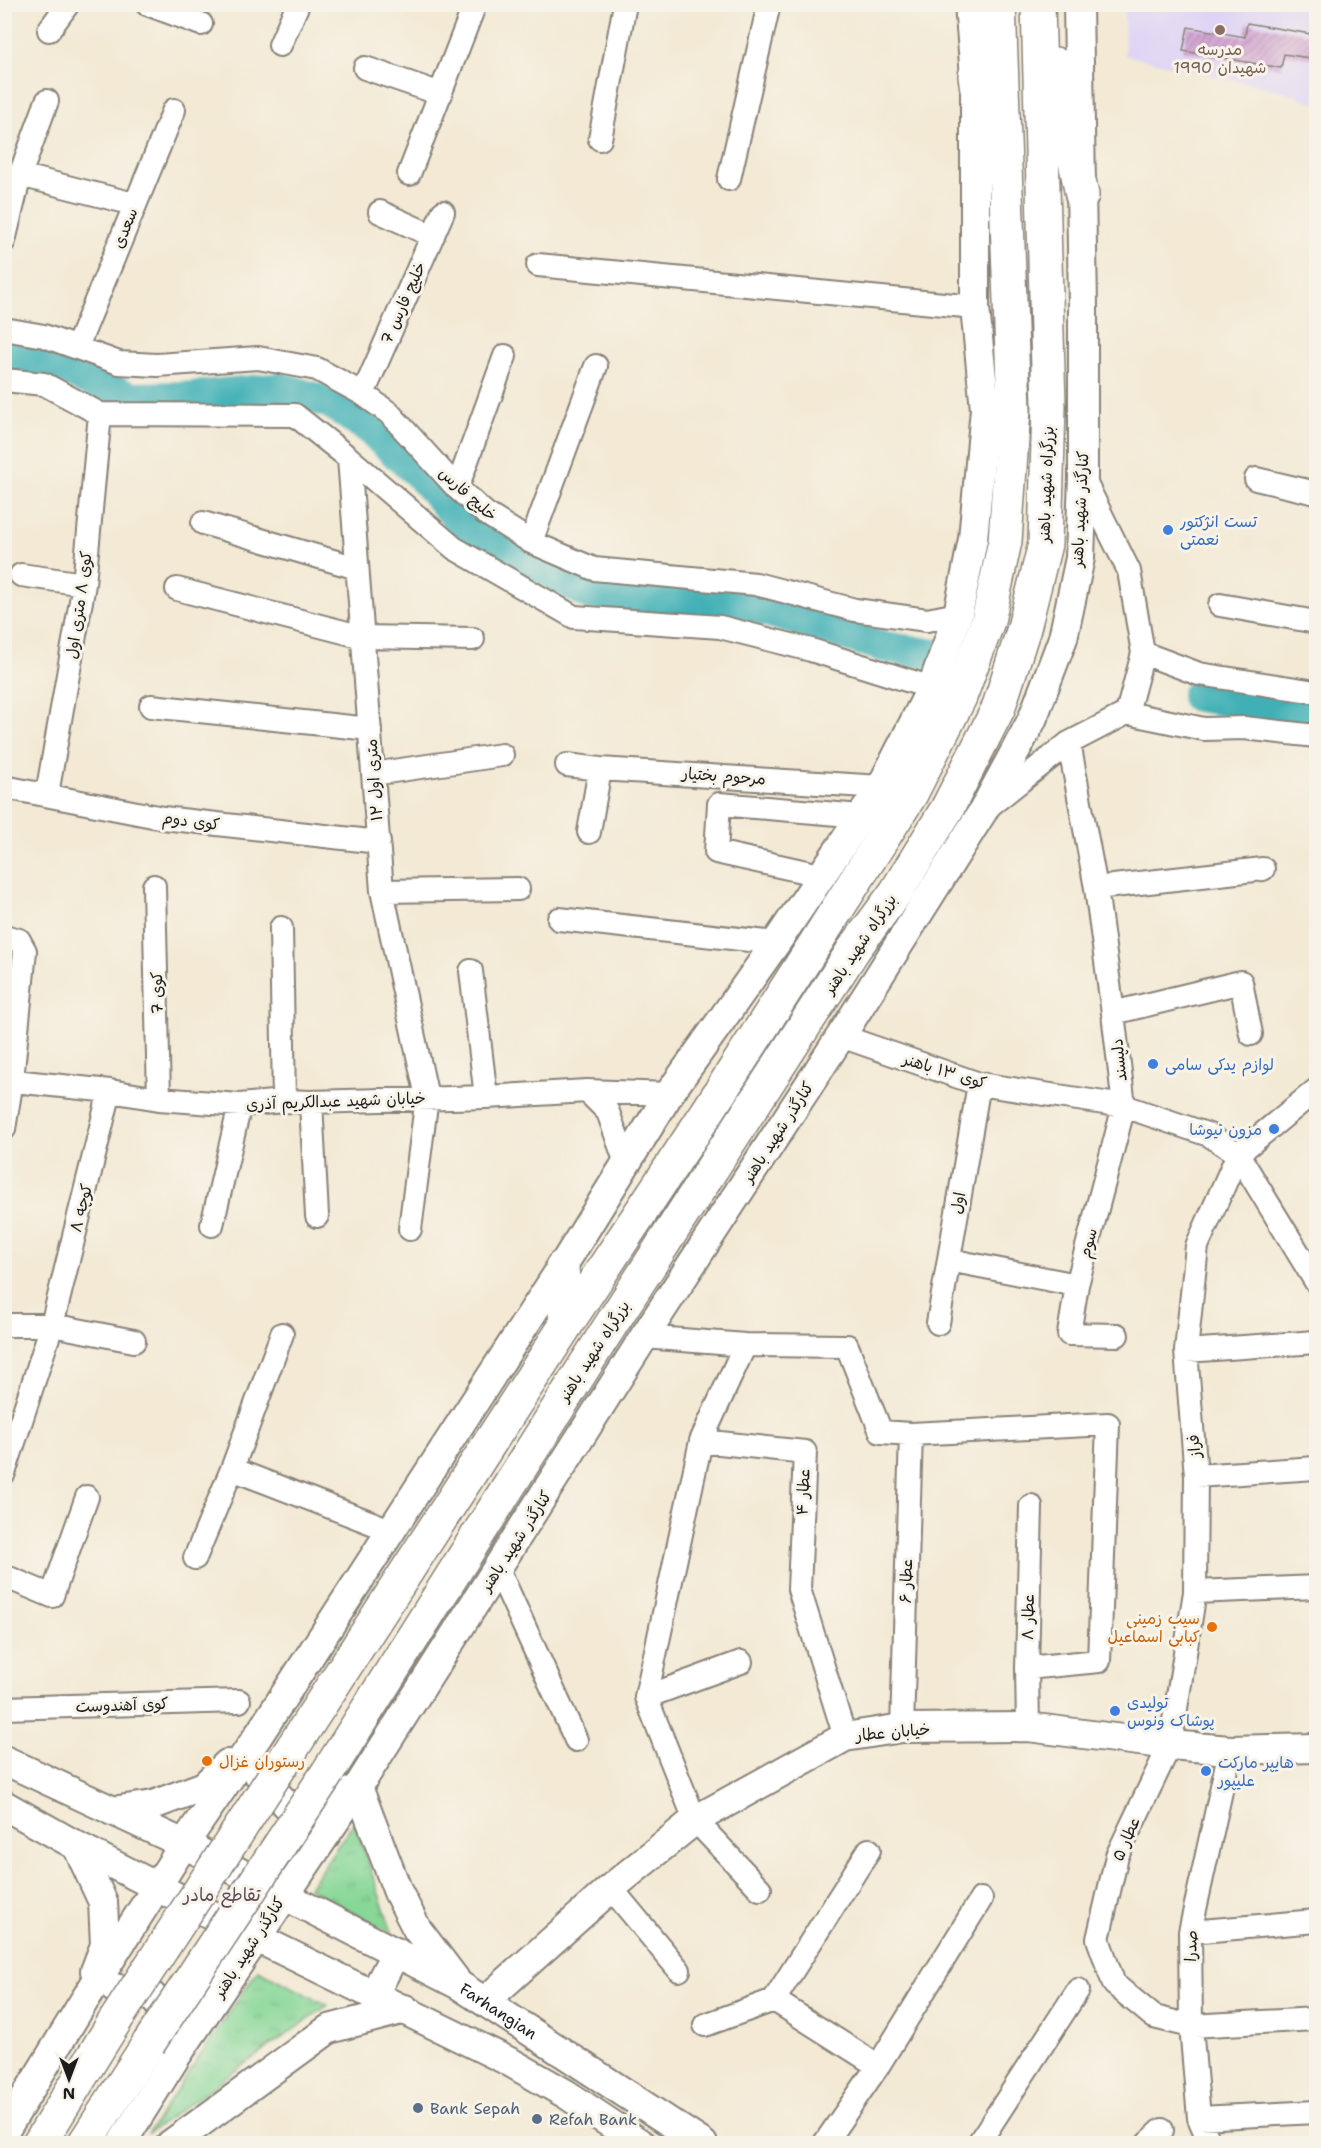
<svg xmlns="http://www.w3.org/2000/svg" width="1321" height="2148" font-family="'Shantell Sans','Playpen Sans Arabic',sans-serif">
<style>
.built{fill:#dfd4f5}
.grass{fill:url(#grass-tufts);stroke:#527a5a;stroke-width:1.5}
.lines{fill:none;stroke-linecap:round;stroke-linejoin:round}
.river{stroke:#40b0b6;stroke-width:32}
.building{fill:url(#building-hatch)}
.minor-casing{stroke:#888278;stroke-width:26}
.major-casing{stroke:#888278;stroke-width:32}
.highway-casing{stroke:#888278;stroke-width:36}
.minor{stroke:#fff;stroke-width:22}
.major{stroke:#fff;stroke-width:28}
.highway{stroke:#fff;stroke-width:33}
.highway-bridge-casing{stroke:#888278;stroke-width:36;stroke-linecap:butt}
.highway-bridge{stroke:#fff;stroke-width:33}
.education-dot{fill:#8d6e63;stroke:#f7f3e8;stroke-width:2}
.shop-dot{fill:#3f7fe0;stroke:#f7f3e8;stroke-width:2}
.food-dot{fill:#e8710a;stroke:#f7f3e8;stroke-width:2}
.service-dot{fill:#5c6f8a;stroke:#f7f3e8;stroke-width:2}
.labels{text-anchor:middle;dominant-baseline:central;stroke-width:6;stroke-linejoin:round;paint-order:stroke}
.education-label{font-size:16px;fill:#785e54;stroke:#f7f3e8}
.street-label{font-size:16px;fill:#1c1c1c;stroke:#f7f3e8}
.shop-label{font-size:16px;fill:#366cbe;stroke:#f7f3e8;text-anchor:start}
.food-label{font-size:16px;fill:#c56008;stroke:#f7f3e8;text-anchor:end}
.service-label{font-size:16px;fill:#4e5e75;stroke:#f7f3e8;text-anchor:start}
.neighbourhood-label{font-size:18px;fill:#5b4a5b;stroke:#f7f3e8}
</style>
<defs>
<pattern id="grass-tufts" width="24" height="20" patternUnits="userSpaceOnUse" patternTransform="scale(1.5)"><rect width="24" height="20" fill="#87d797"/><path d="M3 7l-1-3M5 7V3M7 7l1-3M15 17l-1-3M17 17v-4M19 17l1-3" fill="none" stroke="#74b882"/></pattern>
<pattern id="building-hatch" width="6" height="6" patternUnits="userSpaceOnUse" patternTransform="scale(1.5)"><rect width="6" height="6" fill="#cf9ecf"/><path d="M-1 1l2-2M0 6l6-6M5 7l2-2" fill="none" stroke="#a780a7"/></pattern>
</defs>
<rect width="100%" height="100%" fill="#f7f3e8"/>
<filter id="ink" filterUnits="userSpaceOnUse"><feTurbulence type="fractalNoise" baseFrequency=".0167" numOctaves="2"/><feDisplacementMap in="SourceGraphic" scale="12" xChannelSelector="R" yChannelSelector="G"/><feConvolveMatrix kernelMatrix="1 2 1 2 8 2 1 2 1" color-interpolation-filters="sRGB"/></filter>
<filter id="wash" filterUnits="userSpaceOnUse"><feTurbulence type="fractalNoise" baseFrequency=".008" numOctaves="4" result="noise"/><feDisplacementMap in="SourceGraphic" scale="24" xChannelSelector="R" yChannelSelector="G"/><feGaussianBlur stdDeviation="1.35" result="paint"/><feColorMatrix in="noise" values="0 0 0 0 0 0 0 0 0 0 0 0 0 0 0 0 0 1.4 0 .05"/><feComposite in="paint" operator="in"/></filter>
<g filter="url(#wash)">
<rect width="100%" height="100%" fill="#f3e9d4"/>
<path class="built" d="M1124,5h192v99l-30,-12 -161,-37z"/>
<path class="grass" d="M354,1822l39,113 -84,-47z
M258,1970l70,35 -180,128z"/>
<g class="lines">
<path class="river" d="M4,354l46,9 81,35 61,-1 90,-9 48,15 38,25 54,49 44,51 123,66 151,9 145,44 51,8
M1197,696l119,19"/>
</g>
<g id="blocks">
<path class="building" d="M1247,23l69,12v24l-32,-5 -3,14 -98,-17 5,-24 57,10z"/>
</g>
</g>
<g filter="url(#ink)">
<use href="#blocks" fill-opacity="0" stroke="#888278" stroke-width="1.5"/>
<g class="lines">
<defs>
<path id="minor" d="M147,4l54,20
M49,30l19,-26
M280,45l18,-41
M365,68l76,26
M600,139l25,-135
M409,174l66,-170
M20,175l114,29
M729,179l40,-175
M380,212l53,24
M4,241l16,-66 27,-74
M538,265l437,42
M4,329l40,7 75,27 38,2 101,-7 59,11 46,25 26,19 68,75 28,25 46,29 63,27 162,15 99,26 72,10 31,-6
M77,347l97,-237
M4,380l40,4 56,30 195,1 54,43 105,90 120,69 146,10 91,23 134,42
M363,394l80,-182
M349,458l33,433 45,206 -17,132
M1256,479l60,14
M457,488l48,-132
M203,523l154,45
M531,542l65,-176
M21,575l63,9
M177,589l186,48 110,2
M1220,605l96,17
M1143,653l56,21 117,18
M151,706l219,23
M1127,713l77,16 40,-1 72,8
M1069,743l27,145 17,125 11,93 -47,179 -8,49 48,1
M567,765l33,4 281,18
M373,774l129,-19
M4,787l159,31 216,24
M47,794l37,-210 16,-170
M989,806l80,-63 58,-30 16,-60 -14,-82 -46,-93
M589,832l11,-63
M820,875l-104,-23 3,-48 142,12
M154,886l5,213
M1096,888l167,-19
M382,891l136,-2
M559,919l217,24
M281,928l3,173
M4,936l15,4 6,11 -13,129 -8,49
M471,971l15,126
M1113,1013l128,-31 10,52
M841,1036l138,48 145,22 85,29 29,19 78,128
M4,1080l106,11 49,8 81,6 44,-4 27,1 175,-5 101,-6 82,3
M1316,1090l-78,64 -41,92 -11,105 10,125 -1,116 -25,153 -53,111 -19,83 16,45 40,33 37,9 125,-7
M587,1091l21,21 18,51
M311,1102l6,114
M212,1225l28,-120
M949,1260l128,25
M938,1323l41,-239
M4,1325h48l82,16
M644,1337l101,8 102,1 34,86 30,2 197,-10 -9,237 -72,7
M745,1345l-44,96 104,11 -6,137 46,148
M1186,1351l130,-9
M232,1469l158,61
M4,1473l48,-148 58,-234
M1196,1476l120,-8
M195,1558l37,-89 50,-135
M498,1569l78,171
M4,1576l48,20 35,-99
M1195,1592l121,-5
M646,1697l55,-256
M646,1697l49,123 65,69
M646,1697l95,-35
M4,1708l235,-7
M1028,1727l-1,-59 4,-162
M902,1728l9,-294
M611,1888l68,82
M1190,1932l126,-11
M774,2000l95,-150
M705,2025l69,-25 104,66 103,-167
M1199,2118l117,-6
M824,2144l54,-78
M978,2144l100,-154
M1147,2144l15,-14
M1210,2144l-11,-26 -8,-92 -1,-94 40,-182"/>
<g id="major">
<path id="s1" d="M4,1760l180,84 275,141 244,159"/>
<path d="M259,1768v7l27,29 39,5 33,-22 40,105 19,37 38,50"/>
<path d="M4,1805l73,41 180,92 253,124 56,32 75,50"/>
<path d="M112,1811l41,-6 51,-19 23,-22"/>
<path d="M77,1846l26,56 2,43 -10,26"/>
<path d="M114,1988l37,7 23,27v12"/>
<path d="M373,1996l23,-44"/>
<path d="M485,2001l126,-113 84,-68 150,-83 57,-9 126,-1 142,18 60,5 86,-2"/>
<path d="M4,2132l80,-131 100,-157 74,-108 304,-469 107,-173 107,-151 105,-156 51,-100 26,-73 15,-75 12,-130 -10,-102v-231l-6,-72"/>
<path d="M121,2144l54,-86 183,-271 286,-450 204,-312 135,-214 49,-91 31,-82 17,-80 3,-81v-170l-5,-303"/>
<path d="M171,2144l158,-115 76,-20"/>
</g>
<path id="highway" d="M1055,64l27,131
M975,76l11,70
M562,1267l4,58
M293,1747l273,-422 142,-214 203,-317 49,-97 28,-76 17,-80 9,-132 -15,-405
M328,1772l275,-435 251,-388 42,-57 51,-83 51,-100 26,-81 21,-84 4,-138 -11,-402
M39,2144l76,-123
M84,2144l65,-101"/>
</defs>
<use href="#minor" class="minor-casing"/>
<use href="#major" class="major-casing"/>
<use href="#highway" class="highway-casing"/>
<use href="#minor" class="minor"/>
<use href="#major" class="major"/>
<use href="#highway" class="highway"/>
<defs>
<path id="highway-bridge" d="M115,2021l178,-274
M149,2043l179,-271"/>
</defs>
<use href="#highway-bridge" class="highway-bridge-casing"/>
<use href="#highway-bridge" class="highway-bridge"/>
</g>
</g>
<circle class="education-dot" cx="1220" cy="30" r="6"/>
<g class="shop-dot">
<circle cx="1168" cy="530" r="6"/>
<circle cx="1153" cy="1064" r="6"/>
<circle cx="1274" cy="1129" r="6"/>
<circle cx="1115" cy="1711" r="6"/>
<circle cx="1206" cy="1771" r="6"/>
</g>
<g class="food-dot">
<circle cx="1212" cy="1627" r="6"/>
<circle cx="207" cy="1761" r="6"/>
</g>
<g class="service-dot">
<circle cx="418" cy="2108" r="6"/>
<circle cx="537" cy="2119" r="6"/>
</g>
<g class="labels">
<g class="education-label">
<text x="1220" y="49">مدرسه<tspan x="1220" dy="18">شهیدان 1990</tspan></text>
</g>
<g class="street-label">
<text transform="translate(125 228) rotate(-68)">سعدی</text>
<text transform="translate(403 303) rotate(-66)">خلیج فارس 7</text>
<text transform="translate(1046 484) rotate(-88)">بزرگراه شهید باهنر</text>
<text transform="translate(468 494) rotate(42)">خلیج فارس</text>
<text transform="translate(1080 509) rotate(-87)">کنارگذر شهید باهنر</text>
<text transform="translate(79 605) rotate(-82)">کوی ۸ متری اول</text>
<text transform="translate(724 776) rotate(4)">مرحوم بختیار</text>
<text transform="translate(374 780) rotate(-94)">۱۲ متری اول</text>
<text transform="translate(191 821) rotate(7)">کوی دوم</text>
<text transform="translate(860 944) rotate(-56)">بزرگراه شهید باهنر</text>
<text transform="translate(157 993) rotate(-91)">کوی 7</text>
<text transform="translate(1119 1060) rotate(-96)">دلپسند</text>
<text transform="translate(945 1071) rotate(17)">کوی ۱۳ باهنر</text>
<text transform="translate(336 1101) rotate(-2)">خیابان شهید عبدالکریم آذری</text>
<text transform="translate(778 1132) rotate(-57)">کنارگذر شهید باهنر</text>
<text transform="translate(958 1203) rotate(-80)">اول</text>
<text transform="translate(81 1208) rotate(-76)">کوچه ۸</text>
<text transform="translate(1088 1243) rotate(-75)">سوم</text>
<text transform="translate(594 1351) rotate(-57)">بزرگراه شهید باهنر</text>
<text transform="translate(1194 1446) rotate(-95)">فراز</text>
<text transform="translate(803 1492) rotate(-87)">عطار ۴</text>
<text transform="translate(516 1541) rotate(-57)">کنارگذر شهید باهنر</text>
<text transform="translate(906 1581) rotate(-88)">عطار ۶</text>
<text transform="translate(1028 1617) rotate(-89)">عطار ۸</text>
<text transform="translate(122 1705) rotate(-2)">کوی آهندوست</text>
<text transform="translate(893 1732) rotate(-5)">خیابان عطار</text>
<text transform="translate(1126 1839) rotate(-67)">عطار ۵</text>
<text transform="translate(1191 1946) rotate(-88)">صدرا</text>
<text transform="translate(249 1947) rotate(-57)">کنارگذر شهید باهنر</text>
<text stroke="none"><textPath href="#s1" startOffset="555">Farhangian</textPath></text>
</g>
<g class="shop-label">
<text x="1180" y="521">تست انژکتور<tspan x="1180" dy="18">نعمتی</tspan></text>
<text x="1165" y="1064">لوازم یدکی سامی</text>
<text x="1262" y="1129" text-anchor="end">مزون نیوشا</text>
<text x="1127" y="1702">تولیدی<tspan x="1127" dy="18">پوشاک ونوس</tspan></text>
<text x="1218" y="1762">هایپر مارکت<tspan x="1218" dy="18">علیپور</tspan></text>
</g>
<g class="food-label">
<text x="1200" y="1618">سیب زمینی<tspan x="1200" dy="18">کبابی اسماعیل</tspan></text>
<text x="219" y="1761" text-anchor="start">رستوران غزال</text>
</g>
<g class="service-label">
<text x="430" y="2108">Bank Sepah</text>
<text x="549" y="2119">Refah Bank</text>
</g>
<g class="neighbourhood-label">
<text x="222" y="1895">تقاطع مادر</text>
</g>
</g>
<rect width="1321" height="2148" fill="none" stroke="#f7f3e8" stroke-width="24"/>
<g transform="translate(69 2079) rotate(180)" stroke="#f7f3e8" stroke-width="4.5" paint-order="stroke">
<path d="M0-4.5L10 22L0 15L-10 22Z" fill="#1c1c1c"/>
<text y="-9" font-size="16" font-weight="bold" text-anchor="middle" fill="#1c1c1c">N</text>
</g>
</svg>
